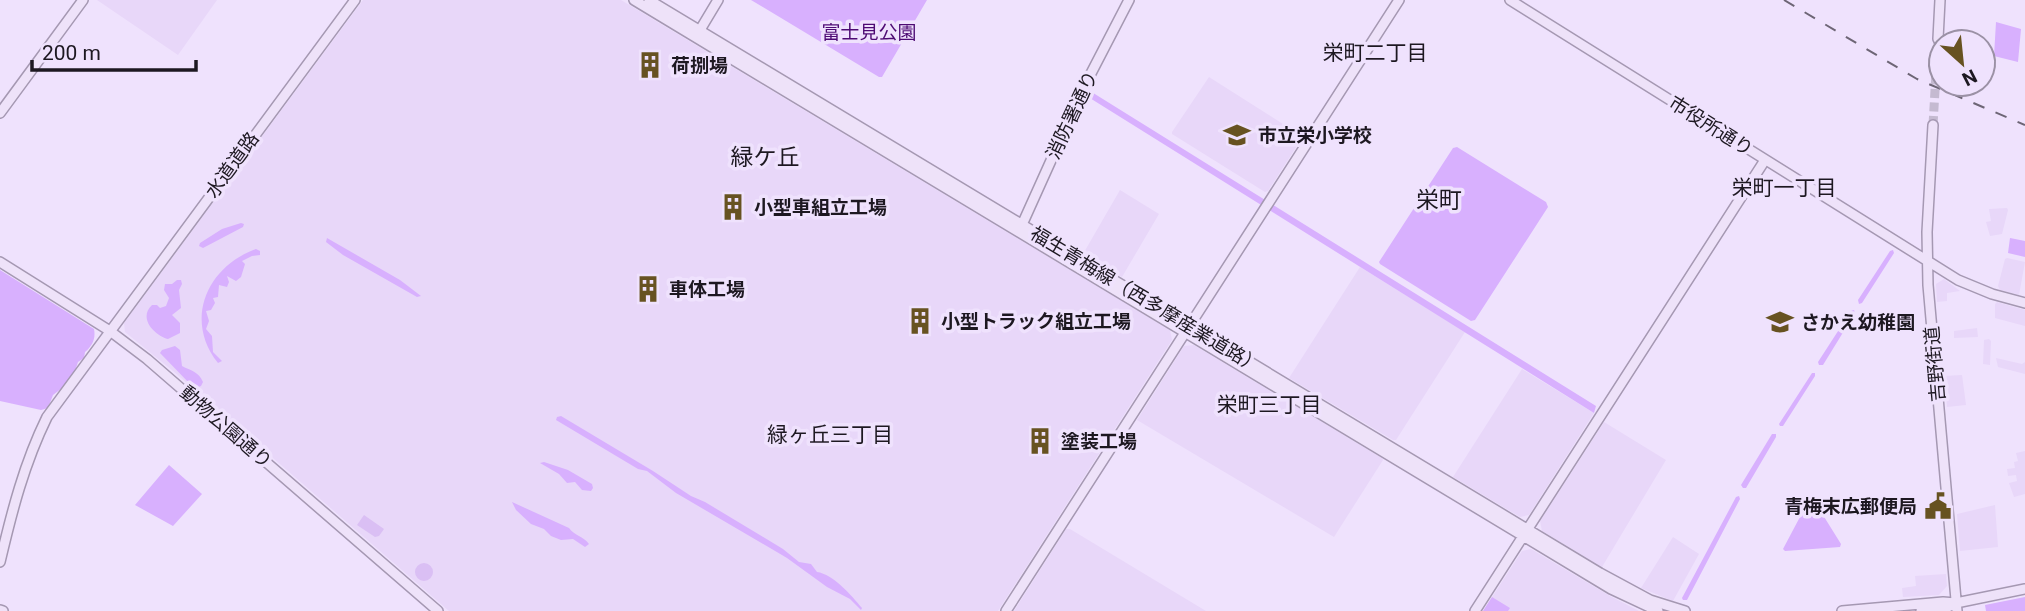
<svg xmlns="http://www.w3.org/2000/svg" width="2025" height="611" font-family="Roboto,'Noto Sans JP',sans-serif">
<style>
.built{fill:#e8d7f9}
.green{fill:#d8b0fe}
.water{fill:#dabff4}
.lines{fill:none;stroke-linecap:round;stroke-linejoin:round}
.secondary-tunnel{stroke:#c5bad1;stroke-width:9;stroke-dasharray:9 4.5;stroke-linecap:butt}
.secondary-casing{stroke:#a598b2;stroke-width:12}
.secondary{stroke:#eee2f9;stroke-width:9}
.rail{stroke:#6d6575;stroke-width:2;stroke-dasharray:12 12;stroke-linecap:butt}
.labels{text-anchor:middle;dominant-baseline:central;stroke-width:7;stroke-linejoin:round;paint-order:stroke}
.park-label{font-size:19px;fill:#4d0a73;stroke:#efe2fd}
.poi-label{font-size:19px;font-weight:bold;fill:#1d1821;stroke:#efe2fd;text-anchor:start}
.street-label{font-size:19px;fill:#1d1821;stroke:#efe2fd}
.neighbourhood-label{font-size:21px;fill:#1d1821;stroke:#efe2fd}
.quarter-label{font-size:23px;fill:#1d1821;stroke:#efe2fd}
</style>
<rect width="100%" height="100%" fill="#efe2fd"/>
<path class="built" d="M97,0h120l-39,55z
M363,0h258l549,330 2,10 -174,271h-549l-276,-240 -48,-39 -1,-9z
M1209,77l93,59v2l-34,53 -3,1 -93,-58v-2z
M1120,190l39,24 -37,63 -39,-23z
M2007,208l1,2 -6,24 -12,2 -4,-14 5,-1 -2,-12z
M2007,258l18,4 -6,33 -19,-5 -2,-4 7,-27z
M1360,267l105,65 -69,108h-3l-104,-62z
M1944,279l16,12 -13,2v8l-10,1 -1,-18z
M1997,302l28,8v16l-30,-8v-14z
M1977,328l1,9 -24,1v-7z
M1989,339l2,2 -1,24 -7,-1 1,-24z
M1194,345l188,113 1,2 -49,77 -197,-117 47,-74z
M1996,358l26,6 3,-2v12l-27,-7z
M1522,369l72,44 -65,102 -9,2 -67,-40z
M1962,375l4,30 -19,2 -3,-31z
M1604,422l62,38 -64,107 -60,-36 -2,-10z
M2025,451v43l-11,3 -5,-14 8,-2 -1,-6 -8,1 -1,-7 8,-1 -1,-6 4,-1 -2,-8z
M1995,505l3,42 -38,4 -3,-37z
M1066,529h4l136,82h-192z
M1673,537l26,17 -26,47 -32,-13z
M1531,549l79,47 29,15h-156l39,-60z
M1946,574l1,12 -8,9 -36,2 -1,-9 14,-2 -1,-10z"/>
<path class="green" d="M751,0h176l-45,77h-3z
M1996,22l25,7 -3,33 -24,-6z
M1090,91l506,315 -2,7 -509,-318z
M1457,147l89,55 2,5 -73,113 -4,1 -91,-57 -1,-2 74,-114z
M241,223l3,1 -1,3 -40,21 -4,-2 1,-3 22,-14z
M327,238l73,42 21,16 -4,1 -74,-42 -17,-13z
M2010,238l15,3v16l-17,-4z
M256,249l4,2v4l-8,1 -10,5 3,3 -4,13 -5,4 -9,-5 2,6 -2,5 -8,-2 -1,12 -5,1 2,5 -4,7 -5,1 3,10 -3,8 6,7 1,16 9,9 -4,2c-35,-44 -10,-97 38,-114z
M1893,250l1,3 -32,50 -3,1 -1,-4 32,-49z
M0,270l94,59c2,10 -2,17 -9,23l-1,6 -6,4 -5,15 -7,8 -13,10 -5,13 -7,2 -41,-9z
M177,280h4l1,4 -3,6 2,18 -9,7 8,8v10l-12,6c-14,-4 -30,-21 -16,-34h5l3,3 6,-2 3,-8 -5,-8 1,-6h7z
M1851,311l3,-1 1,3 -32,52h-4l-1,-3z
M175,346l5,4 2,16c9,5 16,5 21,16l-2,4 -5,2 -4,-2 -32,-33 2,-3z
M1812,373h3v3l-32,50h-3l-1,-2z
M561,416l92,55 38,25 14,6 78,47 16,13 12,2 6,8c16,2 35,24 45,36l-1,2 -11,-11 -23,-12 -40,-29 -111,-65 -29,-22 -9,-2 -82,-49 1,-3z
M1772,434h4v3l-30,51h-3l-2,-3z
M544,462l24,8 24,14 1,4 -2,3 -9,-1 -7,-8 -8,1 -8,-9 -19,-11z
M169,465l33,29 -29,32 -38,-21z
M1739,496l1,3 -53,101h-4l-1,-2 54,-101z
M1810,498l3,1 28,45 -1,3 -55,4 -2,-2z
M512,502l57,26c6,8 14,8 20,16l-4,3 -12,-8 -12,1 -10,-4 -7,-7 -13,-5 -15,-14z
M1492,597l18,11 -2,3h-25z
M2025,597v14h-39l-1,-6z"/>
<path class="water" d="M364,515l20,14 -5,7 -4,1 -18,-12z
M415 572a9 9 0 1 1 18 0a9 9 0 1 1-18 0Z"/>
<g class="lines">
<path class="secondary-tunnel" d="M1933,125l5,-86"/>
<defs>
<path id="secondary" d="M634,0l977,589 47,22
M649,0l951,573 50,27 35,11
M1510,0l448,280 34,14 33,9
M697,35l21,-35
M1938,39l2,-39
M0,113l83,-113
M1933,125l-6,107 1,53 29,326
M1021,227l64,-142 44,-85
M0,262l110,69 37,28 291,252
M0,562c12,-51 24,-98 47,-145l308,-417
M0,610l3,1
M1006,611l393,-611
M1475,611l290,-451
M1842,611l101,-9 13,1
M1921,611l23,-2 12,-6 69,-14"/>
</defs>
<use href="#secondary" class="secondary-casing"/>
<use href="#secondary" class="secondary"/>
<path class="rail" d="M1784,0l133,79 108,46"/>
</g>
<defs>
<symbol id="building-bare" viewBox="-9 -9 18 18"><path d="M-4-6H4V6H1V3H-1V6H-4ZM-2.5-4.3h1.7v1.8h-1.7ZM.8-4.3h1.7v1.8H.8ZM-2.5-1h1.7V.8h-1.7ZM.8-1h1.7V.8H.8Z" fill="#675221" stroke="#efe2fd" stroke-width="2.5" paint-order="stroke"/></symbol>
<symbol id="school-bare" viewBox="-9 -9 18 18"><path d="M0-5L7-2L0 1L-7-2ZM-4 1L0 2.5L4 1V4Q0 6-4 4Z" fill="#675221" stroke="#efe2fd" stroke-width="2.5" paint-order="stroke"/></symbol>
<symbol id="civic-bare" viewBox="-9 -9 18 18"><path d="M-.6-6.5H3V-4.5H.6V-3L4-1V1h2V6H-6V1h2V-1L-.6-3ZM-1.2 2.5V6h2.4V2.5Z" fill="#675221" stroke="#efe2fd" stroke-width="2.5" paint-order="stroke"/></symbol>
</defs>
<g fill-rule="evenodd">
<use href="#building-bare" x="631" y="46" width="38" height="38"/>
<use href="#school-bare" x="1218" y="116" width="38" height="38"/>
<use href="#building-bare" x="714" y="188" width="38" height="38"/>
<use href="#building-bare" x="629" y="270" width="38" height="38"/>
<use href="#building-bare" x="901" y="302" width="38" height="38"/>
<use href="#school-bare" x="1761" y="303" width="38" height="38"/>
<use href="#building-bare" x="1021" y="422" width="38" height="38"/>
<use href="#civic-bare" x="1919" y="487" width="38" height="38"/>
</g>
<g class="labels">
<g class="park-label">
<text x="869" y="32">富士見公園</text>
</g>
<g class="poi-label">
<text x="671" y="65">荷捌場</text>
<text x="1258" y="135">市立栄小学校</text>
<text x="754" y="207">小型車組立工場</text>
<text x="669" y="289">車体工場</text>
<text x="941" y="321">小型トラック組立工場</text>
<text x="1801" y="322">さかえ幼稚園</text>
<text x="1061" y="441">塗装工場</text>
<text x="1917" y="506" text-anchor="end">青梅末広郵便局</text>
</g>
<g class="street-label">
<text transform="translate(1072 115) rotate(-65)">消防署通り</text>
<text transform="translate(1711 126) rotate(32)">市役所通り</text>
<text transform="translate(232 165) rotate(-54)">水道道路</text>
<text transform="translate(1146 300) rotate(31)">福生青梅線（西多摩産業道路）</text>
<text transform="translate(1935 364) rotate(-95)">吉野街道</text>
<text transform="translate(226 427) rotate(41)">動物公園通り</text>
</g>
<g class="neighbourhood-label">
<text x="1375" y="53">栄町二丁目</text>
<text x="1784" y="188">栄町一丁目</text>
<text x="1269" y="405">栄町三丁目</text>
<text x="830" y="435">緑ヶ丘三丁目</text>
</g>
<g class="quarter-label">
<text x="765" y="157">緑ケ丘</text>
<text x="1439" y="200">栄町</text>
</g>
</g>
<g transform="translate(1962 63) rotate(153)"><circle r="33" fill="#efe2fd" stroke="#9b91a5" stroke-width="2"/>
<path d="M0-5L12 26L0 18L-12 26Z" fill="#675221"/>
<text y="-10" font-size="19" font-weight="bold" text-anchor="middle" fill="#1d1821">N</text>
</g>
<path d="M32 60v10h164v-10" fill="none" stroke="#1d1821" stroke-width="3.5"/>
<text x="42" y="60" font-size="21" fill="#1d1821" stroke="#efe2fd" stroke-width="5" paint-order="stroke">200 m</text>
</svg>
